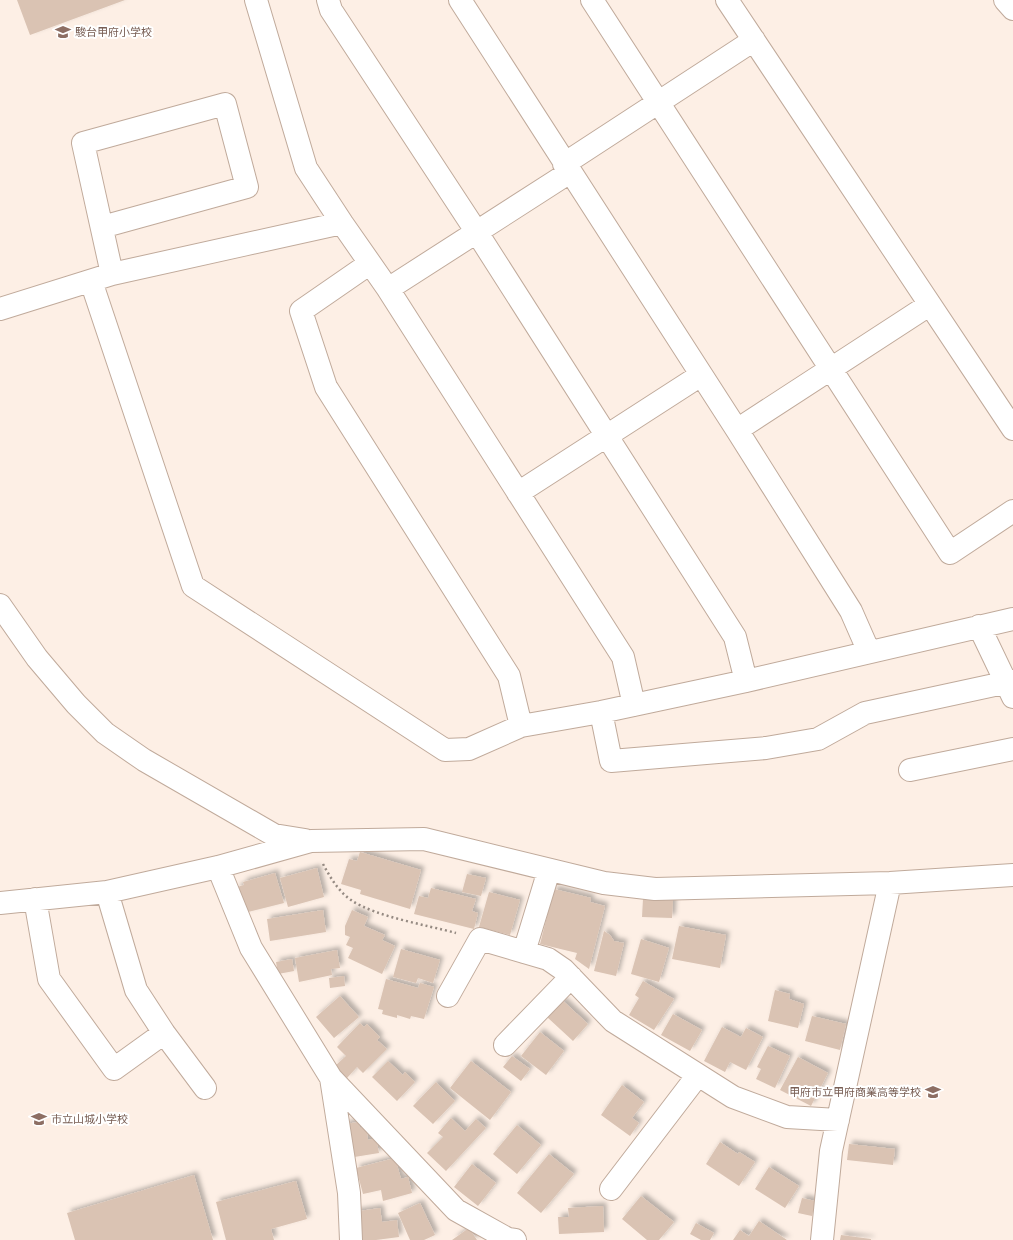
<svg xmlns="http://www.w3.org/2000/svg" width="1013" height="1240" font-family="'Archivo Narrow','Noto Sans JP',sans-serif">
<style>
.building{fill:#dac3b3;filter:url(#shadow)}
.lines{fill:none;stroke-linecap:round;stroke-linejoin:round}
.minor-casing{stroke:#c0aa9b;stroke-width:24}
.path{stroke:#958a82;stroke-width:2.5;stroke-dasharray:2 3;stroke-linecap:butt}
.minor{stroke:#fff;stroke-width:22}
.labels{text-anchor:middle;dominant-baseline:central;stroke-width:4;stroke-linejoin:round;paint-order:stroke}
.education-label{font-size:11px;fill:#785e54;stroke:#fff;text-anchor:start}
</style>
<defs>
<filter id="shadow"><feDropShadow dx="3.5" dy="-3.5" stdDeviation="2" flood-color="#0004"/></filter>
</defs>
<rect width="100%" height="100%" fill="#fdefe5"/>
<path class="building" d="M17,0h108l-95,35z
M360,852l61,18 -11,39 -50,-15 1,-4 -20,-6 8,-25 8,2z
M317,868l7,29 -36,10 -8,-29z
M275,873l9,30 -40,10 -7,-26 7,-2 -1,-3z
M467,874l19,4 -5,18 -19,-4z
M431,888l45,11 -4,12 6,2 -4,16 -60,-15 5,-18 9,2z
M554,889l37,9 -1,4 15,4 -16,63 -14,-10 2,-6 -37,-9z
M489,892l31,8 -10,35 -31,-8z
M643,899l30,1 -1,18 -30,-1z
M323,910l3,22 -56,9 -3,-22z
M352,910l16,7 -4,9 21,9 -3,5 13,6 -13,28 -34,-16 5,-10 -7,-3 4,-8 -5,-2v-9z
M679,926l47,9 -6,33 -48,-9z
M604,931l6,4 4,6 10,2 -8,33 -22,-5z
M641,939l28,9 -10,34 -28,-8z
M401,949l39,11 -7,23 -15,-5 -2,5 -23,-6z
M337,950l3,18 -9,1 1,6 -33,7 -4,-24z
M292,959l2,12 -16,3 -2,-12z
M344,976l1,10 -15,2 -1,-10z
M386,979l32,9 2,-5 14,4 -10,32 -13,-3 -1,3 -13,-4v3l-15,-4 1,-4 -5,-1z
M643,981l31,18 -20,31 -25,-15 10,-17 -4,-3z
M775,990l15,4 -1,5 15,5 -6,24 -30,-7z
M340,996l19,21 -25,21 -18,-21z
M562,1000l26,24 -15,17 -26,-24z
M673,1014l29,16 -12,21 -29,-16z
M812,1016l34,8 -6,26 -35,-9z
M360,1023l4,4 3,-3 13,13 -3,3 10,9 -24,24 -6,-6 -10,11 -12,-12 11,-10 -9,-9z
M722,1027l19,10 5,-9 17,9 -17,33 -16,-8 -5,10 -21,-11z
M540,1032l24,19 -18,24 -25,-19z
M768,1046l22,10 -15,32 -19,-9 5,-10 -4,-2z
M512,1056l18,13 -9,12 -18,-14z
M798,1057l30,16 -17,33 -31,-16z
M388,1061l15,14 2,-3 10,10 -18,19 -25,-24z
M471,1061l40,31 -21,28 -40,-32z
M436,1082l19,19 -22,23 -20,-18z
M622,1085l22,17 -12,16 7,5 -9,13 -29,-21z
M451,1118l14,13 11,-12 10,9 -40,43 -19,-18 16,-16 -5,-4z
M359,1122l1,6 6,-1 2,13 8,-2 3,15 -31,5 -3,-34z
M517,1125l24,20 -24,29 -24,-20z
M720,1142l18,12 1,-2 16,10 -16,24 -33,-22z
M849,1144l46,5 -2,16 -46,-5z
M549,1154l25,20 -33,39 -24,-20z
M395,1158l6,21 7,-2 4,16 -29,8 -2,-11 -18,4 -7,-26z
M472,1164l24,19 -18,23 -24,-19z
M769,1167l30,19 -14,22 -30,-19z
M194,1175l19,65h-138l-8,-27z
M296,1181l11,38 -36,10 3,11h-48l-10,-38z
M641,1196l33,26 -15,18h-12l-25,-21z
M802,1198l13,3 -3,15 -14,-3z
M420,1203l15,32 -11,5h-14l-12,-27z
M603,1206l1,26 -45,2 -1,-17h11l-1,-9z
M380,1208l2,14 15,-2 2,17 -23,3h-18l-5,-28z
M759,1221l28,19h-54l7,-10 9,6z
M696,1223l18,10 -4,7h-9l-11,-6z
M469,1228l8,12h-25z
M841,1235l30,4v1h-31z"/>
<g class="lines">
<defs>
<path id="minor" d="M256,0l50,168 36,55 46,66 235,368 11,48
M328,0l3,10 145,221 259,406 11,44
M460,0l277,430 114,181 18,41
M592,0l358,553 63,-42
M727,0l286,429
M1005,0l8,9
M564,164l190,-124
M369,264l-68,47 25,76 183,289 12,50
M112,274l230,-51
M91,281l102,305 252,164 24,-1 52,-23 80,-14 145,-31 267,-62
M388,289l182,-117
M0,309l112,-35 -29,-131 142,-39 22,83 -145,40
M737,430l192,-125
M518,493l183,-118
M0,605l37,53 39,46 29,29 39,27 130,75 31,5
M979,626l34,71
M601,712l10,49 155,-13 52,-9 47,-26 148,-32
M910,770l103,-21
M218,867l33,81 80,130 125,132 52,29 7,1
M107,892l29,98 28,43 41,55
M35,899l14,80 65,90 50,-36
M0,903l107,-11 111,-25 93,-26 113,-2 180,44 51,6 235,-6 123,-8
M524,952l25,-82
M448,996l32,-57 68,20 16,11 49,51 120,76 54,20 51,3
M505,1045l66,-68
M331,1078l18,115 2,47
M611,1189l87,-114
M822,1240l9,-89 59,-268"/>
</defs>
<use href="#minor" class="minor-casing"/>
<path class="path" d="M323,864c7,13 15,27 28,36 25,17 76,25 105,33"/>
<use href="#minor" class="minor"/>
</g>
<defs>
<symbol id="school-bare" viewBox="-9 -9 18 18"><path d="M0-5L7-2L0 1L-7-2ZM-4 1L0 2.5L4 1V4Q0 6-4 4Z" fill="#8d6e63" stroke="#fff" stroke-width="2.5" paint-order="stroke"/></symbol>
</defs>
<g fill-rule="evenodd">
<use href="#school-bare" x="52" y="21" width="22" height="22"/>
<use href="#school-bare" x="922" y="1081" width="22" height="22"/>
<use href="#school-bare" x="28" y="1108" width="22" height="22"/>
</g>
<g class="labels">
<g class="education-label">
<text x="75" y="32">駿台甲府小学校</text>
<text x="921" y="1092" text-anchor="end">甲府市立甲府商業高等学校</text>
<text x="51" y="1119">市立山城小学校</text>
</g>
</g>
</svg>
